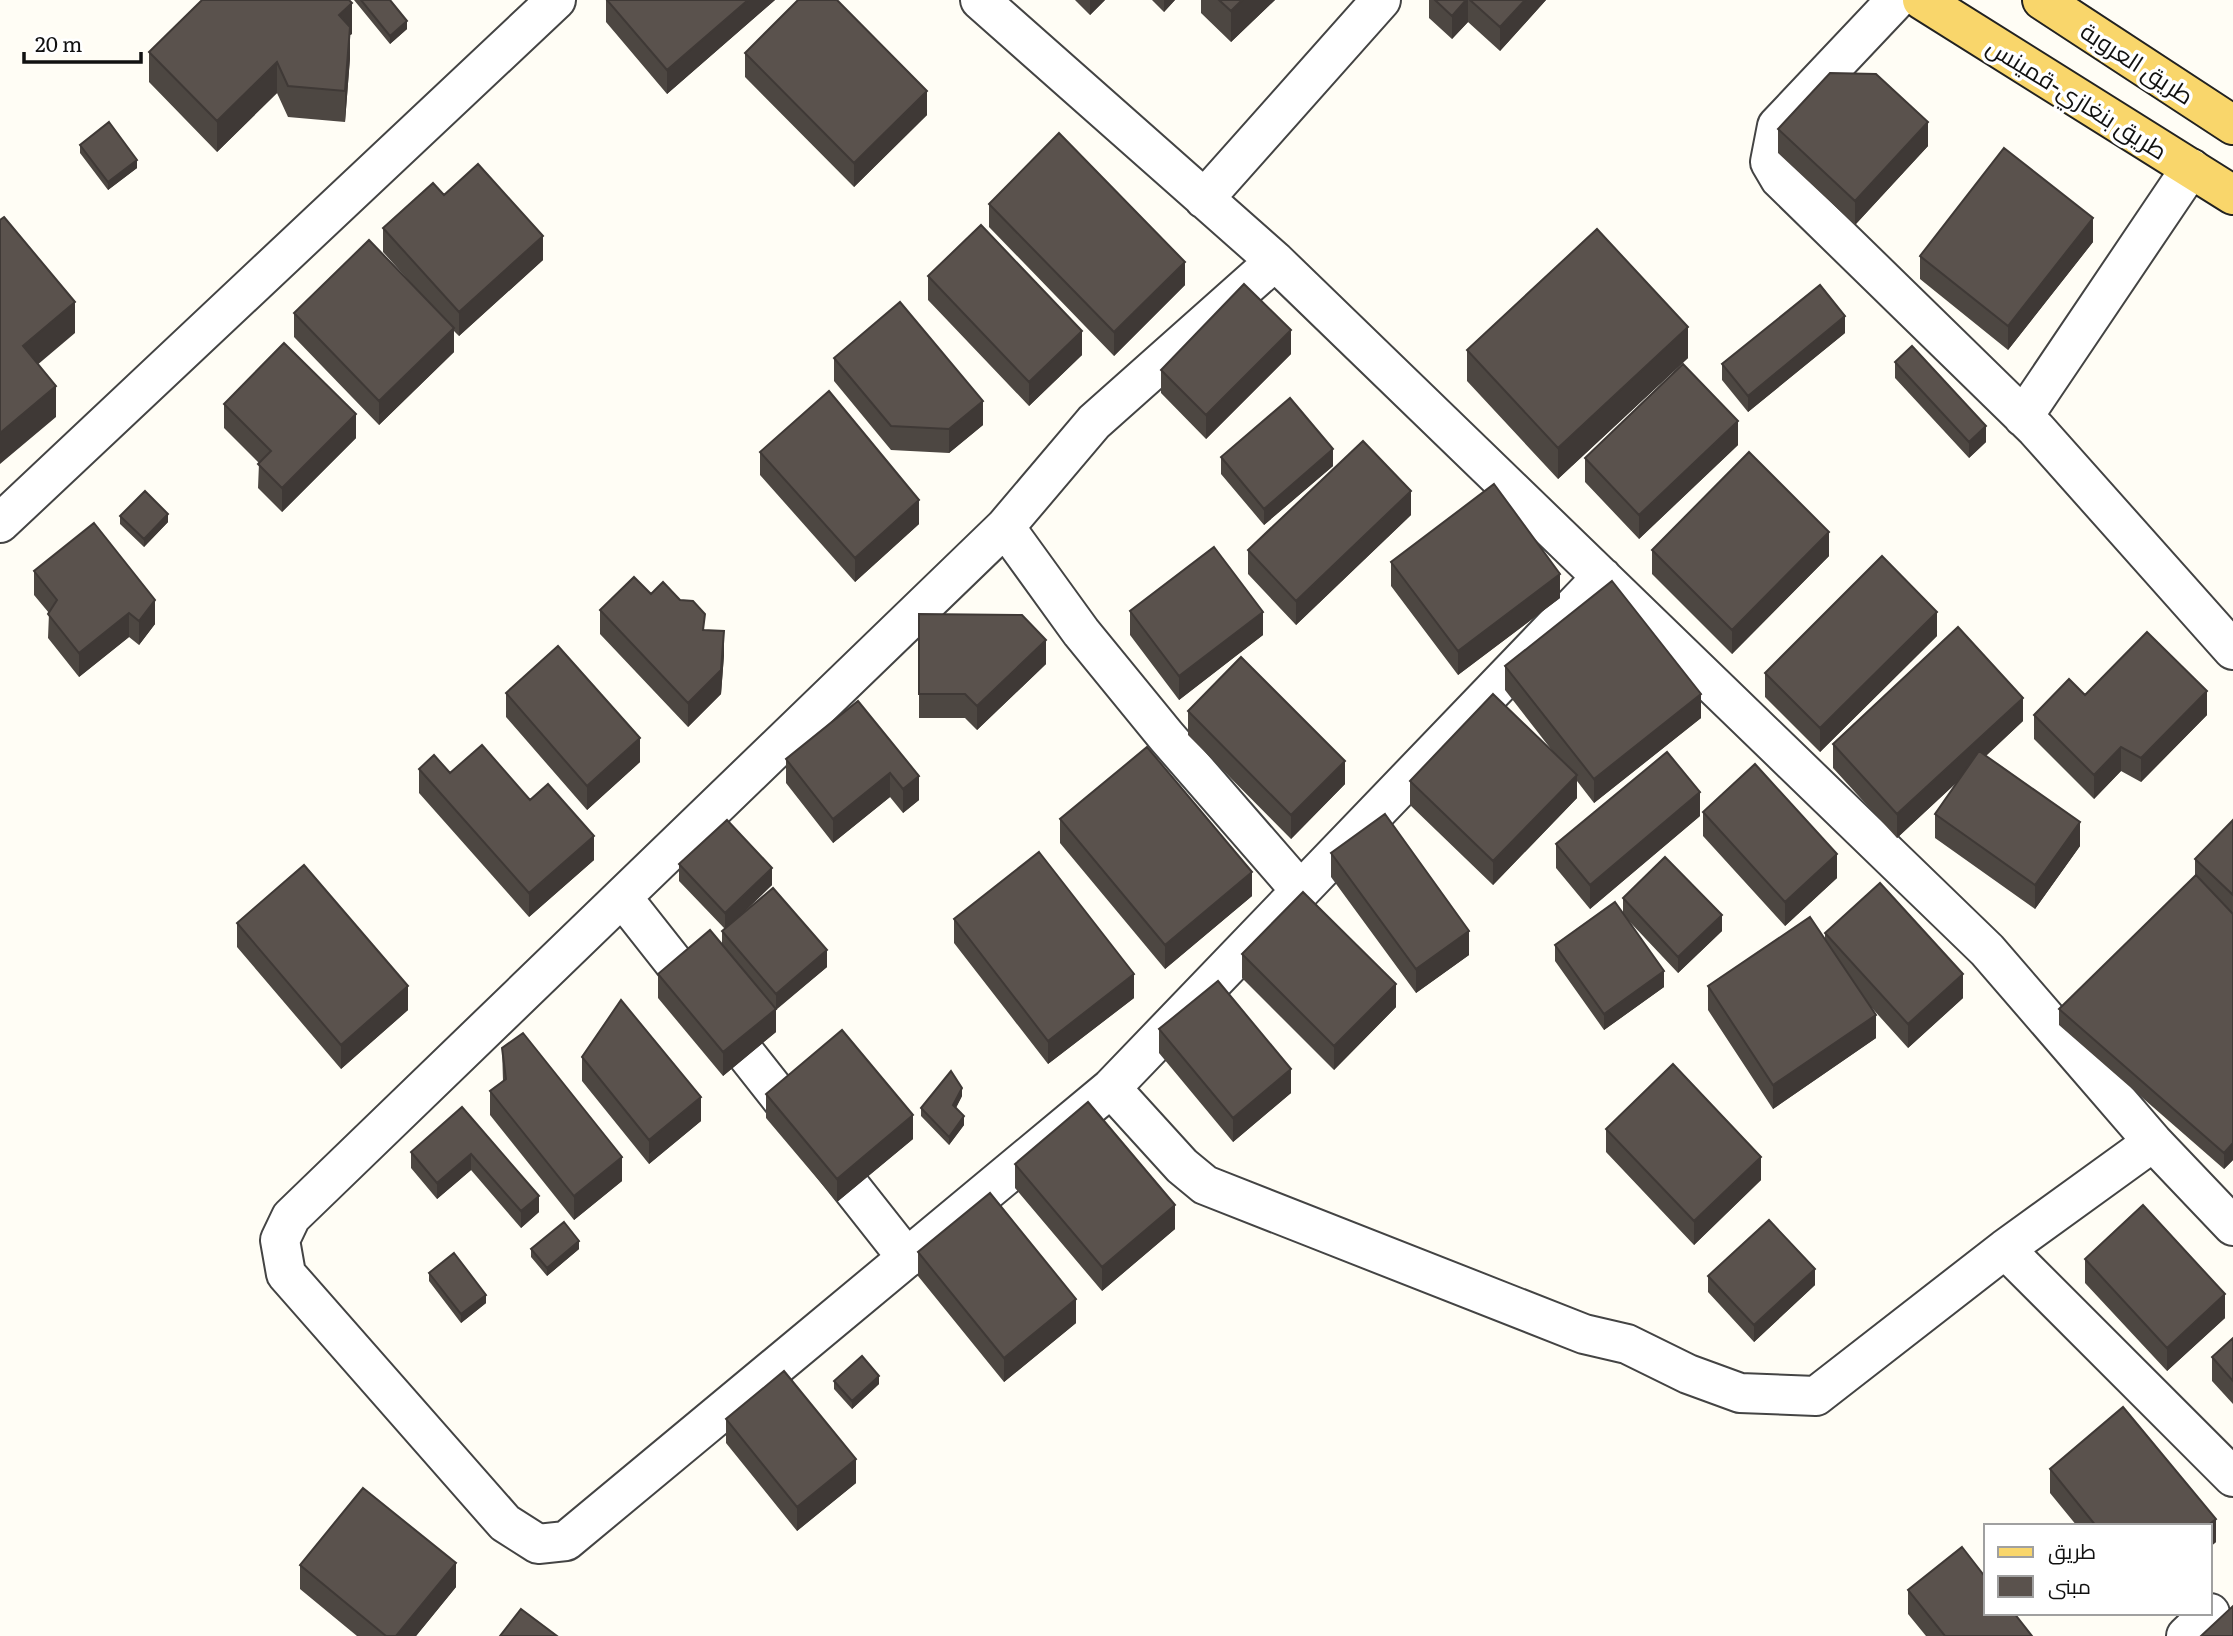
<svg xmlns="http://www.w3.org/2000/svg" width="2233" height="1636" font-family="Literata,Cairo,serif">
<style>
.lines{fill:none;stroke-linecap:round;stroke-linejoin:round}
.minor-casing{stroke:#444;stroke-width:42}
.major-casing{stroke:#222;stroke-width:42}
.minor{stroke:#fff;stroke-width:38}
.major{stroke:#f9d66b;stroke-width:38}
.wall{fill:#4d4742}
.shaded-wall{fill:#3f3936}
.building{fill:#5a524d;stroke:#3f3936;stroke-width:2}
.labels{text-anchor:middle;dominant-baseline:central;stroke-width:7;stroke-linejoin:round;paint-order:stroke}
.street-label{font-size:24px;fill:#111;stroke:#fff}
</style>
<rect width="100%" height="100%" fill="#fffdf5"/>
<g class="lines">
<defs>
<path id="minor" d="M980,0l295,261 712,689 166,192 80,84
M1896,0l-119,126 -7,36 10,17 256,250 197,221
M1204,199l177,-199
M1275,261l-181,161 -89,105 -714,690 -11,23 6,34 219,249 33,21 28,-3 545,-453 491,-511
M2023,417l168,-249
M0,523l556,-523
M1005,527l76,105 85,104 134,154
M622,897l285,361
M1111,1088l71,78 23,19 379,149 43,10 61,30 52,19 76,3 189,-147
M2153,1142l-148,107 228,228
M2186,1636l24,-23"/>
<path id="major" d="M1922,0l311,195
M2042,0l191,125"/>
</defs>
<use href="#minor" class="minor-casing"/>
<use href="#major" class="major-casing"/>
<use href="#minor" class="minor"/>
<use href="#major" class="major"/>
</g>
<path class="wall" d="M354,0h36l17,29 -17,15z
M606,0h169l-108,94 -61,-72z
M1075,0h30l-15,15z
M1152,0h23l-11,12z
M1201,0h74l-44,42 -30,-29z
M1429,0h117l-46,51 -32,-29 -16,17 -23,-21z
M352,34l-2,1v23l-5,64 -57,-5 -11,-24 -60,59 -68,-70v-30z
M745,53l182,62 -73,72 -109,-110z
M1778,129l150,17 -73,79 -77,-72z
M80,145l57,23 -29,22 -28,-37z
M444,195l99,65 -84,76 -5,-5v21l-75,73 -85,-88v-24l125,-21 -36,-40v-24z
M989,204l196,81 -71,71 -125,-129z
M2093,242l-85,108 -88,-71v-23z
M928,276l154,79 -53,51 -101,-106z
M1845,333l-97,79 -26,-32v-16z
M1467,350l221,8 -130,121 -91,-98z
M1291,354l-85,85 -45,-46v-23z
M834,358l149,67 -34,28 -58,-3 -57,-69z
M1895,362l91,80 -17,16 -74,-80z
M224,404l132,34 -74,74 -24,-24 1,-25 -35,-35z
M1738,445l-99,94 -54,-57v-24z
M760,452l159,72 -64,58 -95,-107z
M1221,457l112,9 -69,59 -43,-51z
M1411,515l-115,110 -48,-51v-24z
M120,516l48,6 -24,25 -24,-23z
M1652,550l177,6 -97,98 -80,-80z
M1391,562l169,36 -102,77 -67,-89z
M34,571l121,53 -16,21 -10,-8 -50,40 -31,-39 1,-25 -15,-18z
M651,594l54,36 19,25 -3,39 -33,33 -88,-93v-24z
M1130,611l133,24 -84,65 -49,-65z
M919,614l127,50 -69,66 -12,-12h-46z
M1937,636l-117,116 -55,-55v-24z
M1505,666l196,52 -107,85 -17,-22v17l-84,87 -83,-80v-24l144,-28 -49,-63z
M506,693l134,69 -53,48 -81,-93z
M2085,695l122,20 -66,67 -20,-11 -27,28 -60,-60v-24z
M858,701l61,99 -16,13 -13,-16 -57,46 -47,-60v-24z
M1188,711l157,73 -54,55 -103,-104z
M2023,721l-37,35 94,90 -45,63 -100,-71v-24l22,-32 -60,56 -64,-70v-24z
M419,769l31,4 80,27 64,60 -65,57 -110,-124z
M1703,812l134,66 -52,48 -82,-90z
M1700,816l-110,93 -34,-41v-24z
M1060,819l192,77 -87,73 -105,-126z
M2233,820v340l-9,9 -165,-144v-16l136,-133v-17z
M1331,853l138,102 -53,38 -85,-116z
M679,864l93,21 -37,36 92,46 -51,42v23l-53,44 -65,-78v-24l64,-29v-14l3,-2 -46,-48z
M1623,898l99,33 -44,42 -50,-53 36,67 -60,43 -49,-69v-16l68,-33z
M954,919l180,79 -86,66 -94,-121z
M237,923l171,87 -67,59 -104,-122z
M1825,933l138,65 -55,50 -37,-41 5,31 -103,71 -65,-99v-24l117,-47z
M1242,954l154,53 -62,63 -92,-92z
M1159,1029l132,64 -58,49 -74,-89z
M502,1048l120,133 -48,39 -84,-105v-24l13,-10z
M582,1057l119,64 -52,43 -67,-83z
M766,1094l147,45 -76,63 -71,-84z
M962,1096l-6,12 8,17 -15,20 -28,-29v-8z
M462,1107l77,105 -18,16 -50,-58 -34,29 -26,-31v-16z
M1606,1129l155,51 -67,65 -88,-93z
M1015,1164l160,65 -73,62 -87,-103z
M531,1249h48l-32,27 -16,-19z
M918,1252l158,71 -72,59 -86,-106z
M2085,1259l140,59 -58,53 -82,-88z
M429,1273l57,30 -25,20 -32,-42z
M1708,1276l107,9 -61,57 -46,-50z
M2233,1338v66l-21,-23v-24z
M834,1381l45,3 -27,25 -18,-20z
M2123,1407l93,112v23l-6,5v-21h-133l-27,-33v-24z
M726,1419l130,64 -59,48 -71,-88z
M300,1565l156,22 -40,49h-59l-57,-47z
M1908,1590l124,46h-106l-18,-22z"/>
<path class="shaded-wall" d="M748,0h27l-108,94v-24z
M1090,0h15l-15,15z
M1164,0h11l-11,12z
M1242,0h33l-44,42v-31z
M1466,0h2v22l-16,17v-23z
M1525,0h21l-46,51v-24z
M352,3v31l-2,1v23l-5,64v-31l-6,-76z
M407,21v8l-17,15v-8z
M277,62v31l-60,59v-31z
M927,91v24l-73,72v-24z
M1928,122v24l-73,79v-24z
M137,160v8l-29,22v-8z
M2093,218v24l-85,108v-24z
M543,236v24l-84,76v-24z
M1185,262v23l-71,71v-24z
M75,302v31l-52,44v-31z
M1845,316v17l-97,79v-16z
M1688,327v31l-130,121v-31z
M454,328v24l-75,73v-24z
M1291,330v24l-85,85v-24z
M1082,331v24l-53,51v-24z
M56,386v31l-56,47v-31z
M983,401v24l-34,28v-24z
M356,414v24l-74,74v-24z
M1738,421v24l-99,94v-24z
M1986,426v16l-17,16v-16z
M1333,449v17l-69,59v-16z
M1411,491v24l-115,110v-24z
M919,500v24l-64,58v-24z
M168,514v8l-24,25v-8z
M1829,532v24l-97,98v-24z
M1560,574v24l-102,77v-24z
M155,600v24l-16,21v-24z
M1263,612v23l-84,65v-24z
M1937,612v24l-117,116v-24z
M129,613v24l-50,40v-24z
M724,631v24l-3,39 -33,33v-24z
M1046,640v24l-69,66v-24z
M2207,691v24l-66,67v-24z
M1701,694v24l-107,85v-24z
M2023,698v23l-126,117v-24z
M640,738v24l-53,48v-24z
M2121,747v24l-27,28v-24z
M1345,761v23l-54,55v-24z
M890,773v24l-57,46v-24z
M1577,775v23l-84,87v-24z
M919,776v24l-16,13v-24z
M1700,792v24l-110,93v-24z
M2080,822v24l-45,63v-24z
M594,836v24l-65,57v-24z
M1837,854v24l-52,48v-24z
M772,868v17l-47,45v-17z
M1252,872v24l-87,73v-24z
M1722,915v16l-44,42v-16z
M1469,931v24l-53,38v-24z
M827,950v17l-51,43v-16z
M1664,971v16l-60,43v-16z
M1134,974v24l-86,66v-23z
M1963,974v24l-55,50v-24z
M1396,984v23l-62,63v-24z
M408,986v24l-67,59v-24z
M776,1009v23l-53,44v-24z
M1876,1015v23l-103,71v-24z
M1291,1069v24l-58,49v-24z
M962,1088v8l-9,17v-8z
M701,1097v24l-52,43v-24z
M913,1115v24l-76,63v-23z
M964,1116v9l-15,20v-8z
M2233,1143v17l-9,9v-16z
M471,1154v16l-34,29v-16z
M622,1157v24l-48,39v-24z
M1761,1157v23l-67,65v-24z
M539,1196v16l-18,16v-17z
M1175,1205v24l-73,62v-24z
M579,1241v8l-32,27v-8z
M1815,1269v16l-61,57v-17z
M2225,1294v24l-58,53v-23z
M486,1295v8l-25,20v-9z
M1076,1299v24l-72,59v-24z
M879,1376v8l-27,25v-8z
M856,1459v24l-59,48v-24z
M2216,1519v23l-6,5v-21h-3z
M456,1563v24l-40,49h-20z"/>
<path class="building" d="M202,0h147l3,3 -13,12 11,12 -5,64 -57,-5 -11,-24 -60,59 -68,-69z
M361,0h29l17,21 -17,15z
M607,0h141l-81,70z
M798,0h39l90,91 -73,72 -109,-110z
M1219,0h23l-11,11z
M1435,0h31l-14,16z
M1470,0h55l-25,27z
M1830,73l46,1 52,48 -73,79 -77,-72z
M109,122l28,38 -29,22 -28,-37z
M1059,133l126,129 -71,70 -125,-128z
M2004,148l89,70 -85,108 -88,-70z
M478,164l65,72 -84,76 -76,-84 50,-45 11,12z
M4,217l71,85 -52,44 33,40 -56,47v-213z
M981,225l101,106 -53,51 -101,-106z
M1597,229l91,98 -130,121 -91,-98z
M369,240l85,88 -75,73 -85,-88z
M1244,284l47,46 -85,85 -45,-45z
M1820,285l25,31 -97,80 -26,-32z
M900,302l83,99 -34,28 -58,-3 -57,-68z
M284,343l72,71 -74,74 -24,-24 13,-13 -47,-47z
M1912,346l74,80 -17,16 -74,-80z
M1683,364l55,57 -99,94 -54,-57z
M829,391l90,109 -64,58 -95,-106z
M1290,398l43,51 -69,60 -43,-52z
M1363,441l48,50 -115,110 -48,-51z
M1749,452l80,80 -97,98 -80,-80z
M1494,484l66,90 -102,77 -67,-89z
M145,491l23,23 -24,25 -24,-23z
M94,523l61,77 -16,21 -10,-8 -50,40 -31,-39 9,-14 -23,-29z
M1214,547l49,65 -84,64 -49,-65z
M1882,556l55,56 -117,116 -55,-55z
M634,577l17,17 12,-12 17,18 13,1 12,13 -2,16 21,1 -3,39 -33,33 -88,-93z
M1612,581l89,113 -107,85 -89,-113z
M919,614l103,1 24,25 -69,66 -12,-12h-46z
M1958,627l65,71 -126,116 -64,-70z
M2147,632l60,59 -66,67 -20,-11 -27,28 -60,-60 35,-36 16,16z
M558,646l82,92 -53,48 -81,-93z
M1241,657l104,104 -54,54 -103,-104z
M1493,694l84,81 -84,86 -83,-80z
M858,701l61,75 -16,13 -13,-16 -57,46 -47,-60z
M482,745l48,55 18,-16 46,52 -65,57 -110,-124 15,-14 16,18z
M1147,747l105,125 -87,73 -105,-126z
M1979,751l101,71 -45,63 -100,-71z
M1667,752l33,40 -110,93 -34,-41z
M1755,764l82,90 -52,48 -82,-90z
M1385,814l84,117 -53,38 -85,-116z
M727,820l45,48 -47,45 -46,-49z
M2233,820v75l-38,-36z
M1039,852l95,122 -86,67 -94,-122z
M1665,857l57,58 -44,42 -55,-59z
M304,865l104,121 -67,59 -104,-122z
M2196,875l37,39v229l-9,10 -165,-144z
M1880,883l83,91 -55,50 -83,-91z
M773,888l54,62 -51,44 -54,-63z
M1303,892l93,92 -62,62 -92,-92z
M1615,902l49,69 -60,43 -49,-69z
M1810,917l66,98 -103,70 -65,-99z
M710,930l66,79 -53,43 -65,-78z
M1218,981l73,88 -58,49 -74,-89z
M621,1000l80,97 -52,43 -67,-83z
M842,1030l71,85 -76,64 -71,-85z
M523,1033l99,124 -48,39 -84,-105 16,-12 -4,-31z
M1673,1064l88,93 -67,64 -88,-92z
M951,1071l11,17 -9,17 11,11 -15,21 -28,-29z
M1088,1102l87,103 -73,62 -87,-103z
M462,1107l77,89 -18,15 -50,-57 -34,29 -26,-31z
M990,1193l86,106 -72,59 -86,-106z
M2143,1205l82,89 -58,54 -82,-89z
M1769,1220l46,49 -61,56 -46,-49z
M564,1222l15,19 -32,27 -16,-19z
M454,1253l32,42 -25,19 -32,-41z
M2233,1338v43l-21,-24z
M862,1356l17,20 -27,25 -18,-20z
M784,1371l72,88 -59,48 -71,-88z
M2123,1407l93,112 -9,7h-111l-46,-57z
M363,1488l93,75 -60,73h-10l-86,-71z
M1962,1547l24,31v35h28l18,23h-87l-37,-46z
M2233,1606v30h-32z
M521,1609l36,27h-57z"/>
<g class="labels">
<g class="street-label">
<text transform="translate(2138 62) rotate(33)">طريق العروبة</text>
<text transform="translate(2078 97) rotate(32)">طريق بنغازي-قمينس</text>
</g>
</g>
<rect x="1984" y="1524" width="228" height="91" fill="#ffffff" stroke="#a0a0a0" stroke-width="2"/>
<rect x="1998" y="1547" width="35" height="10" fill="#f9d66b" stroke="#a0a0a0" stroke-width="2"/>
<text x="2048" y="1559" font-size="21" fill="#111111">طريق</text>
<rect x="1998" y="1576" width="35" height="21" fill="#5a524d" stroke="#a0a0a0" stroke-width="2"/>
<text x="2048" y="1594" font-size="21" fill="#111111">مبنى</text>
<path d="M24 52v10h117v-10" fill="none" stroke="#111111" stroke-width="3.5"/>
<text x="35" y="52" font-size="21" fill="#111111" stroke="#ffffff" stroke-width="5" paint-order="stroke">20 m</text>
</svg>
